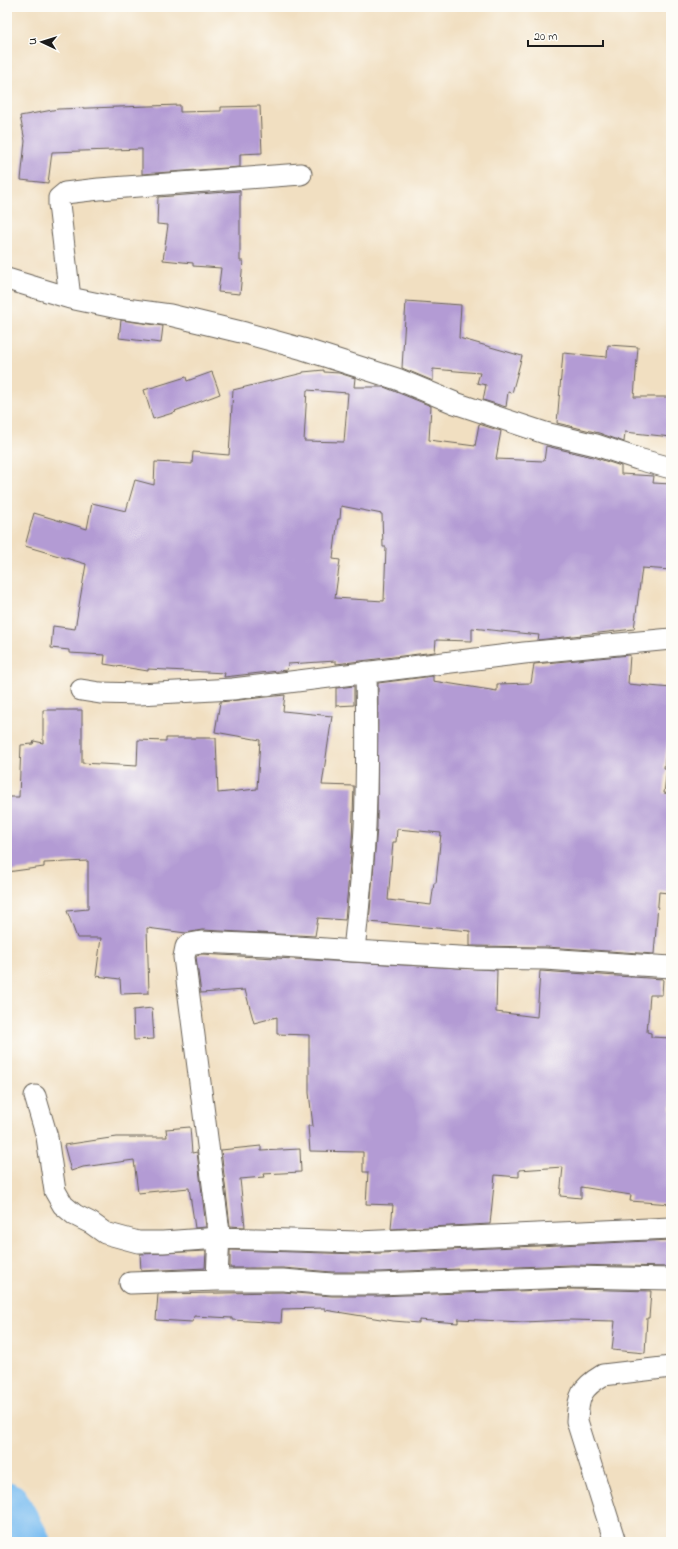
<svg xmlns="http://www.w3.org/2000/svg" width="678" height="1549" font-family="'Indie Flower',sans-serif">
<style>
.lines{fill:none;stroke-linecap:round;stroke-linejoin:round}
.river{stroke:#7bbef1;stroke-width:45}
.building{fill:#b39bd4;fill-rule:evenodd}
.street-casing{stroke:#676056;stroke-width:23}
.street{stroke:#fff;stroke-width:21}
</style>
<rect width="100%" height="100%" fill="#fdfcf7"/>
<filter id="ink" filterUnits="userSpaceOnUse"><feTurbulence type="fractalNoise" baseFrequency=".025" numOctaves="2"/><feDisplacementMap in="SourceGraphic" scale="8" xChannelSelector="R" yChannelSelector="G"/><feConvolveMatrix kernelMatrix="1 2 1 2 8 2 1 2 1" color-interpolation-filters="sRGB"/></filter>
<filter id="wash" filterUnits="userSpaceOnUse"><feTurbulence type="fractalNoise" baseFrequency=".012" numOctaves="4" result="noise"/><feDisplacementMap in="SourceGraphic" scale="16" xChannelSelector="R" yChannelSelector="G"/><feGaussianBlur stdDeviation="0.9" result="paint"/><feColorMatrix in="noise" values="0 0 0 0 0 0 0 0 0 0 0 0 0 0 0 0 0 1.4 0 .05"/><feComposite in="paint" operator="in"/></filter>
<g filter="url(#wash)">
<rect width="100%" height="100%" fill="#f1dfc1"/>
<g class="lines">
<path class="river" d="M7,1504l21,38"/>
</g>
<g id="blocks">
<path class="building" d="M180,105v7l41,-1v-4l39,-1 2,47 -22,1v13l-98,7v-25l-90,3 -4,31 -27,-3 4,-39 -5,-25 38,-7z
M240,191v70h3l-3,33 -22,-2 3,-24 -28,-2v-3l-30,-3 5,-35 -11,-1 1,-27z
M406,301l55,4 -2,33 63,18 -10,37 -4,-1 -2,15 -23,-7 3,-15 -9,-2 3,-10 -47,-4v12l-31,-13z
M121,320l42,6 -2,17 -42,-5z
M608,345l30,2 -4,50h37v40l-46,-5 -1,10 -25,-9 -42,-10 6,-70 44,4z
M324,370v2l15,1 16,5 -1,9h30l47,19 -2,34 46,6 4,-22 22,7 -5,28 48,2 2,-15 47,11 28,9v8l33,2 -1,7 18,1v86l-29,-2 -8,61 -96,11 1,-5 -67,-7v13l-36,-1 -1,12 -99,12v-3l-48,3 -1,6 -63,7 1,-4 -77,-4v2l-44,-7 1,-9 -36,-2v-3l-18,-2 2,-22 22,3 11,-65 -61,-18 9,-33 53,16 5,-26 34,8 9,-31 19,5 1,-23 37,2 1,-12 36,3 4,-65 70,-17v-1zM307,390l41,3 -4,49 -40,-1zM341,506l41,8 1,33h3l-2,54 -49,-3 5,-38 -7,-1 5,-40h2z
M212,372l8,22 -45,17 1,1 -23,7 -9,-29 42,-13 1,4z
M630,655l-2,29 43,4v29l-7,51 3,1 -3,24 7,1v75l-3,24 -9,-1 -5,62 -108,-7 -76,-1v-15l-101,-9 8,-95 1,-144 55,-7v5l64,10v-7l34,-1 3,-19zM397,829l44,4 -5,50h-2l-3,22 -43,-5 5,-58h3z
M354,686v19l-18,1v-18z
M285,695l-2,16 49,5 -10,69 32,1 -2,56 -7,78 -27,-2 -3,18 -113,-6 -16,3 -39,-5 2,65 -28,1 -1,-15 -24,-3 5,-38h-24l-10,-27 21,-2v-48l-44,2v4l-37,5v-75h12l2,-52 12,-1 1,-3 9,2v-33h39v53l55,3 1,-26 28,1v-3h50l2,55 39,-4 3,-49 -45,-8 5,-30z
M202,954l295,16 -1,42 41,5 3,-46 123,8 -1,16h-12l-3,37 4,1v4l20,1v166l-41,-3 1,-6 -50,-8v11l-21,-2 3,-29 -44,3v7l-24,-2 -5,49 -99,5 2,-24 -27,-1 2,-32h-5v-20l-53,-1 -2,-25h5l-4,-33v-58l-32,-1v-17l-23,6 -9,-33 -44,3 -5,-36 1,-2z
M152,1008l2,31 -20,1 -1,-30z
M190,1127l2,26 5,-1 9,75 -11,1 -6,-40 -51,5 -4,-33 -51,7 -12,4 -7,-26 53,-8h50l-1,-8z
M261,1146v5l39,-2 1,23 -38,2 1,3 -24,2 5,48 -15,-1 -9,-76z
M671,1240v27l-99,-2 -194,7h-46l-49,-4h-53v-18l129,4z
M206,1251l-1,17 -64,3 -1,-17z
M572,1289l79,2 -2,27h-2l-2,35 -33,-3 3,-29 -46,-1 -46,2 -65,-3v4l-39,-3v3l-26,-2 -68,-11v-2l-43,1 -1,14 -49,-3v-2l-38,-2 -1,6 -37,-2 2,-26 125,-2 49,4h46z"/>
</g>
</g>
<g filter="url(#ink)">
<use href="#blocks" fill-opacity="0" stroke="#676056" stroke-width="1"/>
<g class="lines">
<defs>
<path id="street" d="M7,279l63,19 48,10 52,7 75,18 58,16 94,30 58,24 90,30 51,12 42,14 33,9
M70,298l-11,-94v-6l6,-5 34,-4 202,-15
M81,690l19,3 39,1 94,-5 291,-36 147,-14
M354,951c4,-41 9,-82 11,-124 2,-52 2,-104 1,-155
M35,1096l12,41 8,54 8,14 12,10 16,8 14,10 33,9h25l56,-4 139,4 313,-14
M217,1280l2,-48 -35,-275 2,-10 4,-3 11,-2 67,3 86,6 123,7 68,1 126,8
M130,1283l87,-3h66l49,4h46l194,-7 99,2
M615,1542l-38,-121c1,-25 4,-33 26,-46l68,-8"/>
</defs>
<use href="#street" class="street-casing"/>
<use href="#street" class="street"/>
</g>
</g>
<rect width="678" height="1549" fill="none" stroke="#fdfcf7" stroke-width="24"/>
<g transform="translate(42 42) rotate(274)" stroke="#fdfcf7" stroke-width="3" paint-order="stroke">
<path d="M0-3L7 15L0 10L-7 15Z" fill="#1c1c1c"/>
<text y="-6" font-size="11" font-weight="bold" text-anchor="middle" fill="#1c1c1c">U</text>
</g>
<path d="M528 40v6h75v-6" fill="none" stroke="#1c1c1c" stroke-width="2"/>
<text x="534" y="40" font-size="12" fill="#1c1c1c" stroke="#fdfcf7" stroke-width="3" paint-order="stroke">20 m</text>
</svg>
